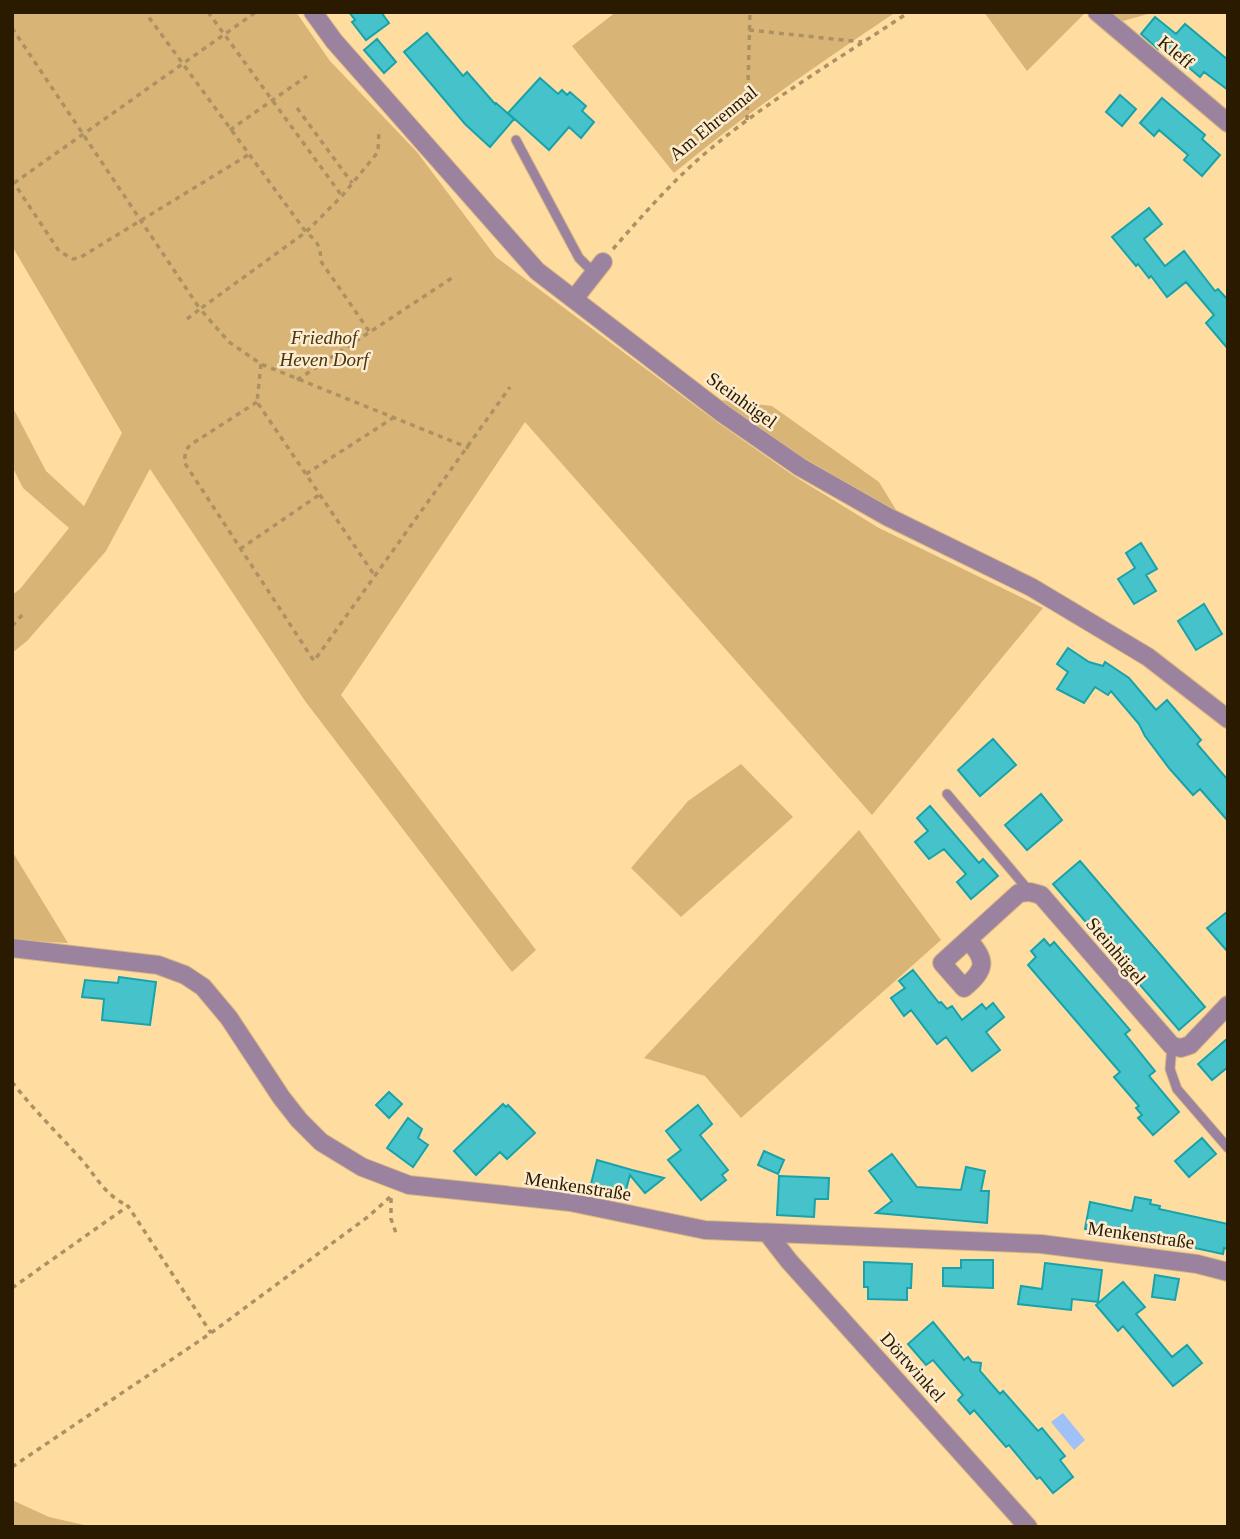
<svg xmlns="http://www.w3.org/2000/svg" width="1240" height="1539" font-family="Georgia,serif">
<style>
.green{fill:#d8b577}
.water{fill:#a0c1f8}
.building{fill:#46c3ca;stroke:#18a3ab;stroke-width:2}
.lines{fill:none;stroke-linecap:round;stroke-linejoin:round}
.service-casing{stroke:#d9b983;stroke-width:11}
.minor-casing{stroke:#d9b983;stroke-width:20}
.path{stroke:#ad9162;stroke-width:3.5;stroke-dasharray:5 5;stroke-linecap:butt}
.service{stroke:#9b839f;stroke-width:9}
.minor{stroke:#9b839f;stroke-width:18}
.labels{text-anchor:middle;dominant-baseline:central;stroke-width:5;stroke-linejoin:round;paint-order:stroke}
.street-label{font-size:19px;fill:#2a1a00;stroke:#feeccf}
.park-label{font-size:19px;font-style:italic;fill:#473513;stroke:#feeccf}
</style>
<rect width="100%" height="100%" fill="#ffdca0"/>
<path class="green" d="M12,12h284l34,49 87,91 79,105 221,165 77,54 85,52 164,80 -171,207 -347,-393 -184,273 195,255 -24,22 -207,-271 -155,-232 -44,82 -79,90 -15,12v-58l8,-6 49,-61 -46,-40 -11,-22v-60l34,65 38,35 38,-73 -110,-187z
M616,12h280c-76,51 -151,102 -222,161l-102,-127z
M984,12h102l-59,59z
M1111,12h44l-32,9z
M720,400l52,6 107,76 19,31 -99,-58z
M741,764l52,53 -112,100 -50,-49 57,-67z
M859,830l82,110 -200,178 -36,-42 -61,-18z
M12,851l56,92 -56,-3z
M12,1500l37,17 44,10h-81z"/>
<path class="water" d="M1063,1413l22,27 -11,10 -23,-28z"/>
<path class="building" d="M349,12h32l8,11 -23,17 -14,-18 3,-2z
M1155,17l21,17 9,-10 43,36v30l-24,-18 -4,5 -38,-32 -4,4 -17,-15z
M427,33l36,43 4,-4 28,32 1,-1 18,16 -24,28 -25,-23 -61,-72z
M377,39l19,23 -12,11 -20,-23z
M540,78l18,16 4,-4 5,5 3,-3 16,14 -4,5 12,11 -13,16 -12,-11 -20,23 -41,-37z
M1120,95l16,14 -14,17 -16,-14z
M1162,98l43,37 -3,4 18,16 -18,21 -18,-16 4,-5 -29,-25 -5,6 -14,-13z
M1149,208l13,16 -18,15 21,27 19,-15 31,40 3,-2 10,11v49l-22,-26 8,-8 -28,-33 -19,15 -16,-21 -2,2 -11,-14 -2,2 -24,-29z
M1141,543l16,26 -11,6 10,16 -22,13 -16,-25 17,-11 -9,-15z
M1204,604l18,30 -26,16 -18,-29z
M1068,648l21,14 14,4 2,-4 24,16 27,32 11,-10 34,40 -4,4 31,36v41l-28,-32 -7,6 -24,-27 -24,-32 -6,-12 -28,-33 -3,4 -13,-8 -11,16 -27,-14 11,-17 -11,-8z
M993,739l23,26 -36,31 -22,-26z
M1041,794l21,26 -35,30 -22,-25z
M930,806l49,57 4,-4 15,17 -27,23 -14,-17 9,-8 -22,-25 -15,10 -14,-17 13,-11 -11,-13z
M1080,861l125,146 -26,23 -126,-146z
M1228,911v41l-21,-24z
M1044,939l6,7 4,-4 76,88 -5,4 30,37 -6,5 30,36 -26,23 -15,-17 4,-3 -6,-7 3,-2 -25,-29 6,-5 -92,-107 8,-8 -5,-6z
M913,970l26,33 2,-1 6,7 5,-3 10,14 20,-16 4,5 7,-6 11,14 -18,15 14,18 -28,21 -26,-34 -9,7 -26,-34 -7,6 -13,-18 14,-10 -6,-7z
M119,977l37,5 -6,43 -48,-5 2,-21 -22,-2 3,-17 33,3z
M1228,1038v29l-16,13 -14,-16z
M389,1092l13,12 -13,14 -13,-13z
M503,1104l3,3 2,-2 27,28 -28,26 -7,-7 -24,23 -22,-24z
M698,1105l14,19 -12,11 28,35 -6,5 4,5 -25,20 -33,-40 13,-10 -15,-19z
M408,1118l14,11 -4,9 10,7 -15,22 -26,-19z
M1202,1138l14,16 -27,23 -14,-16z
M764,1151l20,9 -6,14 -20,-9z
M892,1154l25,33 44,3 5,-23 19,4 -4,20h8l-2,32 -111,-10 16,-12 -23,-30z
M597,1160l35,10 32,8 -19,15 -15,-18 -6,22 -34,-9z
M779,1176l50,2 -1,21h-13l-1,18 -37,-2z
M1135,1197l16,3 -1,4 10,2 -1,3 69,15v25l-4,-1 -1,6 -70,-15 -68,-10 5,-27 42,9z
M961,1260h32v28l-50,-2v-18h18z
M864,1262l48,2 -1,24h-4v12l-39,-1v-12h-4z
M1045,1263l57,7 -4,32 -26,-3 -1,11 -53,-6 3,-18 21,3z
M1155,1275l24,4 -4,21 -23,-3z
M1123,1282l22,25 -9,7 36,43 15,-12 15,18 -29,23 -50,-60 -5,5 -22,-26z
M933,1322l31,38 4,-3 4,5 9,1 -1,8 20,23 3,-3 35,40 4,-3 23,28 -5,4 13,17 -20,16 -13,-16 -3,2 -28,-34 -3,2 -32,-37 -4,4 -12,-14 5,-5 -30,-35 -7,5 -18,-21z"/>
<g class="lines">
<defs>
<path id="service" d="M516,140l63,118 15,15
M947,794l83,98
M1172,1046l-2,23 7,20 51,59"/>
<path id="minor" d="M313,12l21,29 203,230 185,142 78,54 88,50 143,70 117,70 80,62
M1097,12l131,111
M574,299l29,-37
M968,940c20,21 17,30 -4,48l-22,-25 77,-70 11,-1 11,3 131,151 9,2 9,-3 38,-40
M12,948l146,17 27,10 18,12 26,31 52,79 18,23 22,22 41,25 47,18 161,17 135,28 336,14 156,20 31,8
M768,1234l21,27 239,266"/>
</defs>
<use href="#service" class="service-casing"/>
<use href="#minor" class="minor-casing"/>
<path class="path" d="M208,12l134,184
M12,28l188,281 106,-77 -161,-220
M749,30l113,12
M297,108l55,75
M747,120l3,-108
M230,130l77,-54
M12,180l47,71 14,8 8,-2 167,-102
M14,183l242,-171
M613,249c28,-32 56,-64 89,-93 64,-55 137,-97 207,-144
M187,319l13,-10 29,33 32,22 208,84
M369,331l-49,-71c2,-14 -4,-19 -14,-28l36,-36 36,-44 1,-23
M261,364l-4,38 118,174
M297,380l158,-104
M257,402l-67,43 -4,5 -2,12 130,199 196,-274
M306,474l87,-56
M240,549l79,-54
M12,626l12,-13
M12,1082c22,28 46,52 70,78 16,19 22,34 46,46
M391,1198v21l5,14
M12,1288l116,-82 83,127
M12,1467l199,-134 158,-117 21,-19"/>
<use href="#service" class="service"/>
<use href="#minor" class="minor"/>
</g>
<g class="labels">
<g class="street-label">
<text transform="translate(1176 52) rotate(40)">Kleff</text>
<text transform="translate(713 123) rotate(-39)">Am Ehrenmal</text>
<text transform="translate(742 400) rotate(36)">Steinhügel</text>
<text transform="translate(1116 951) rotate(50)">Steinhügel</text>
<text transform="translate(578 1186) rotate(9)">Menkenstraße</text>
<text transform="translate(1141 1235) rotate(8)">Menkenstraße</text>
<text transform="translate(913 1367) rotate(48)">Dörtwinkel</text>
</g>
<g class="park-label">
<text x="324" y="337">Friedhof<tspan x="324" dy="22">Heven Dorf</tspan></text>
</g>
</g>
<rect width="1240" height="1539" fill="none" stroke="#2a1a00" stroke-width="28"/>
</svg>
